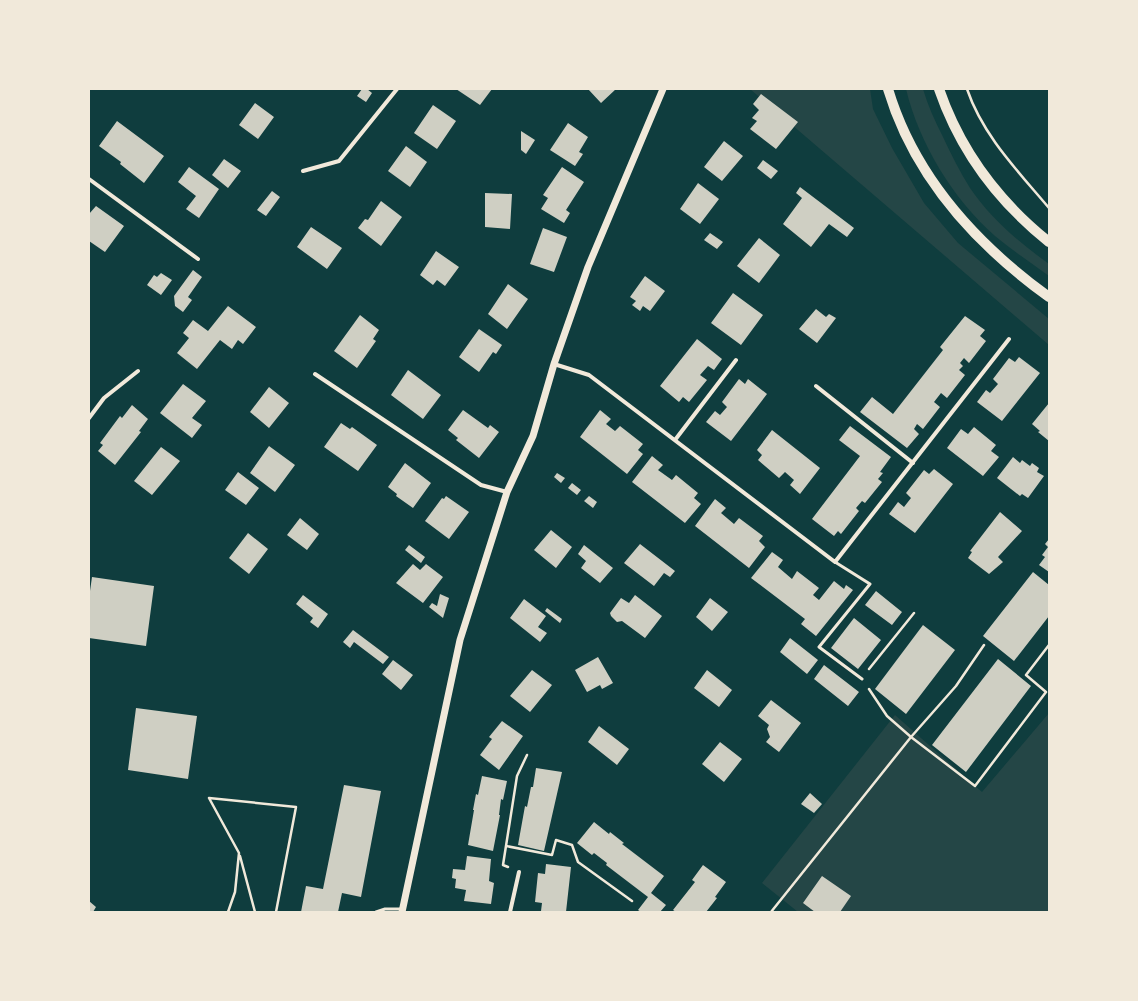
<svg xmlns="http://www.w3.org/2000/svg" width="1138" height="1001" font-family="'Golos Text',sans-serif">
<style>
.green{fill:#244646}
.building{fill:#cfcfc3}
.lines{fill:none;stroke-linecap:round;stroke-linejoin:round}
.path{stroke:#f1e9da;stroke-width:2.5}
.service{stroke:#f1e9da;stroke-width:3}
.minor{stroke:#f1e9da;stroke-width:4}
.tertiary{stroke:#f1e9da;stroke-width:7}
.primary{stroke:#f1e9da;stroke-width:10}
</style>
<rect width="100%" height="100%" fill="#0f3d3e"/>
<path class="green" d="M750,89h120l3,20 19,39 32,55 34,40 91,76v26z
M906,89h17c5,17 12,32 20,48 8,17 17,35 27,51 21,31 50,55 79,76v12c-18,-13 -37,-26 -54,-40 -42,-37 -76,-93 -89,-147z
M1049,713v199h-251l-36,-29 133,-168 87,77z"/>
<path class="building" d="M362,89h5l5,4 -6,9 -9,-6z
M456,89h36l-12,16z
M588,89h28l-15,14z
M761,94l37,28 -22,27 -26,-20 7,-8 -5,-3 7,-8 -6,-6z
M255,103l19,14 -16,22 -19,-14z
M433,105l23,16 -19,28 -23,-16z
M117,121l47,35 -20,27 -24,-19 1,-2 -22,-16z
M568,123l20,14 -9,15 4,2 -8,12 -25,-16z
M521,131l14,9 -9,14 -5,-4z
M724,141l19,15 -21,25 -18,-14z
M406,146l21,16 -17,25 -22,-16z
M224,159l17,12 -13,17 -16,-13z
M763,160l15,11 -7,8 -14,-11z
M189,167l30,22 -20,29 -13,-9 10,-13 -18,-14z
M562,167l22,15 -18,28 4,3 -6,10 -23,-14 7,-11 -5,-3z
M698,183l21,16 -19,25 -20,-15z
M800,187l54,41 -7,9 -18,-13 -18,23 -28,-23 19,-26 -6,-5z
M272,191l8,6 -14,19 -9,-6z
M485,193l27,1 -2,35 -25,-2z
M381,201l21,16 -21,29 -23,-18 7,-9 3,1z
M96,206l28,20 -19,26 -16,-11 1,-21 -1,-6z
M311,227l31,21 -15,21 -30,-22z
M543,228l24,9 -13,35 -24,-8z
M710,233l13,9 -6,7 -13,-9z
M759,238l21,17 -21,28 -22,-17z
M436,251l23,16 -14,19 -8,-6 -4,5 -13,-10z
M193,270l9,7 -14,20 4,3 -9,12 -8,-6 -1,-10z
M161,273l11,7 -11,15 -14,-10 7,-10 3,2z
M645,276l20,15 -15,20 -7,-5 -3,5 -8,-6 4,-4 -6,-4z
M508,284l20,15 -21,30 -19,-15z
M733,293l30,22 -22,30 -30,-22z
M228,306l28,21 -13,17 -5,-4 -6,9 -12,-9 -23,29 -20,-16 12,-15 -6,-5 10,-13 15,11z
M816,309l10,8 3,-3 7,4 -19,25 -18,-14z
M360,315l19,15 -6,9 3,2 -19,27 -23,-17z
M965,316l20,14 -5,6 6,5 -17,22 -5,-5 -4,5 3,3 -4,4 6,5 -18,23 -6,-5 -7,9 6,5 -17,22 -6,-5 -3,5 5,5 -12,14 -47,-36 12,-15 21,17 50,-64 -3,-3z
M479,329l23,16 -6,9 -3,-2 -14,20 -20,-15z
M697,339l25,20 -8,11 -6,-4 -8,9 7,5 -18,22 -6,-5 -4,5 -19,-16z
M1019,357l21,16 -38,48 -25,-19 9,-12 4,3 8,-9 -5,-5 16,-21 6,4z
M408,370l33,25 -18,24 -32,-24z
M739,379l6,5 3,-5 19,15 -36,47 -25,-19 9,-11 5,4 7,-8 -5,-5z
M183,384l23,17 -14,17 10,7 -10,13 -32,-25z
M269,387l20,16 -20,25 -19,-16z
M1049,403v38l-11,-9 2,-1 -8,-7z
M132,405l16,14 -9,12 2,1 -26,33 -17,-14 5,-6 -3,-2 20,-27 2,2z
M463,410l25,18 2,-3 9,7 -20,26 -23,-18 2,-2 -10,-8z
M600,410l11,9 -5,5 9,7 5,-5 23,18 -5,6 5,4 -16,20 -47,-37z
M341,423l9,6 2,-2 25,18 -19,26 -34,-24z
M850,426l41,31 -11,15 3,1 -5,6 4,3 -17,21 -3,-2 -6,7 3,3 -18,23 -3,-3 -4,5 -22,-17 48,-63 -21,-16z
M974,427l22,18 -5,6 8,6 -16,19 -36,-28 14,-19 7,5z
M772,430l48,38 -20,26 -10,-9 4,-5 -9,-8 -6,6 -21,-18 4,-5 -5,-5z
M269,446l26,19 -20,27 -25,-19z
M161,447l19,14 -28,34 -18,-14z
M652,456l11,9 -5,5 14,10 4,-5 22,18 -4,5 7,6 -16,19 -53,-41z
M1013,457l7,6 2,-3 8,6 2,-3 7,5 -2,4 7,4 -16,22 -6,-4 -2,2 -23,-18z
M405,463l26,20 -18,25 -17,-12 1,-2 -9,-7z
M934,469l19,15 -38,49 -26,-19 9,-12 6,5 7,-9 -5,-5 18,-23 5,4z
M238,472l21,16 -13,17 -21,-15z
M557,473l8,5 -4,5 -7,-6z
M572,483l9,7 -4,5 -9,-7z
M446,496l23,16 -20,27 -24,-18 17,-23 2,1z
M589,496l8,6 -4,6 -9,-7z
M715,499l11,9 -5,5 13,11 5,-6 24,18 -4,5 6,6 -16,21 -54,-42z
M1000,512l22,19 -24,26 5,5 -14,12 -21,-16 4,-6 -2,-1z
M300,518l19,16 -12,16 -20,-15z
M551,530l21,17 -16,21 -22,-18z
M248,533l20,16 -19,25 -20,-16z
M1049,539v33l-10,-7 6,-8 -3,-2 6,-8 -3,-3z
M640,544l35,27 -5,6 -6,-4 -10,13 -30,-23z
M409,545l16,12 -4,6 -16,-13z
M584,545l29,23 -13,15 -19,-15 5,-7 -8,-7z
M772,552l11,8 -5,7 14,12 5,-8 22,17 -6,7 6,5 15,-19 10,8 2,-4 7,5 -37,46 -15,-12 4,-5 -54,-41z
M413,564l7,6 6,-6 17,13 -20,26 -27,-20z
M1033,572l16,13v31l-35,45 -31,-25z
M92,577l62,9 -8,60 -57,-8v-40z
M876,591l26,21 -10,13 -27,-20z
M440,594l9,4 -6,20 -14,-11 3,-4 5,3z
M303,595l25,19 -10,14 -8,-6 3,-4 -17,-14z
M635,595l27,21 -17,22 -23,-17 -5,1 -6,-6 -1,-3 11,-15 8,5z
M710,598l18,14 -16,19 -16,-14z
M524,599l22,17 -8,11 9,6 -7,9 -30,-24z
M547,608l15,11 -2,4 -15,-12z
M854,618l27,22 -23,29 -27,-21z
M923,625l32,25 -49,64 -31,-25z
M353,630l36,27 -6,7 -29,-22 -4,6 -7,-6z
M790,638l28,22 -11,14 -27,-22z
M598,657l15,26 -11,6 -2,-4 -13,7 -12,-22z
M998,659l33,27 -65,86 -34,-27z
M393,660l20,15 -12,15 -19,-16z
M824,665l35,27 -11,14 -34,-27z
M532,670l20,15 -22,27 -20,-16z
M707,670l25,20 -13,17 -25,-19z
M771,700l30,23 -22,29 -13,-10 4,-5 -3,-8 2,-4 -11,-9z
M136,708l61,8 -9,63 -60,-9z
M502,721l21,15 -24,34 -19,-15 12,-16 -3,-2z
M599,726l30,23 -12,16 -29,-23z
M720,742l22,17 -18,23 -22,-18z
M536,768l26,4 -18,79 -26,-6 7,-39 2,1 4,-20h2z
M482,776l25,5 -4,19 -2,-1 -2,16h1l-7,36 -25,-6 6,-35h-1l3,-16 2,1z
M344,785l37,6 -20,106 -19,-4 -4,19h-37l5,-26 17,3z
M810,793l12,11 -8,9 -13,-9z
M594,822l15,12 1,-2 14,11 -2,1 42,32 -13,17 15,12 -6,7h-19l-3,-2 10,-13 -42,-32 1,-2 -13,-10 -2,2 -15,-12z
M467,856l24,3 -2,22 5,2 -3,21 -27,-3 2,-11 -11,-2 1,-9 -4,-1 1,-9 12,1z
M546,864l25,3 -5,45 -25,-1 1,-8 -7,-1 3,-29 7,1z
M703,865l23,17 -11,15 2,1 -11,14h-30l-3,-2 22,-28 -3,-2z
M822,876l29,20 -11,16h-25l-12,-9z
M89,901l7,6 -3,5h-4z"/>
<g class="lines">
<path class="path" d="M967,89c16,47 51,82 82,119
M869,669l45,-56
M869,689l18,27 24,21 64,49 71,-94 -20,-17 23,-30
M209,798l87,9 -20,105
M209,798l30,55 -4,39 -7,20
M506,846l46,9 4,-15 16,5 6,17 54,39
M240,856l15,56
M508,867l-5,-2 14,-89 10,-21
M771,912l140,-175 45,-51 28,-41"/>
<path class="service" d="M835,562l35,22 -51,63 43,32
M376,912l9,-3h18"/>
<path class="minor" d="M303,171l36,-10 58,-72
M89,179l109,80
M554,364l35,11 246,187 174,-223
M315,374l166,111 26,7
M816,386l97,77
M89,418l15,-20 34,-27
M675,440l61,-80
M510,912l9,-40"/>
<path class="tertiary" d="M402,912l58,-272 47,-148 26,-56 21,-72 34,-97 75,-178"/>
<path class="primary" d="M888,89c26,87 89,156 161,208
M939,89c21,61 60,113 110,153"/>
</g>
<rect width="1138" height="1001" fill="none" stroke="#f1e9da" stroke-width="180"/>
</svg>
